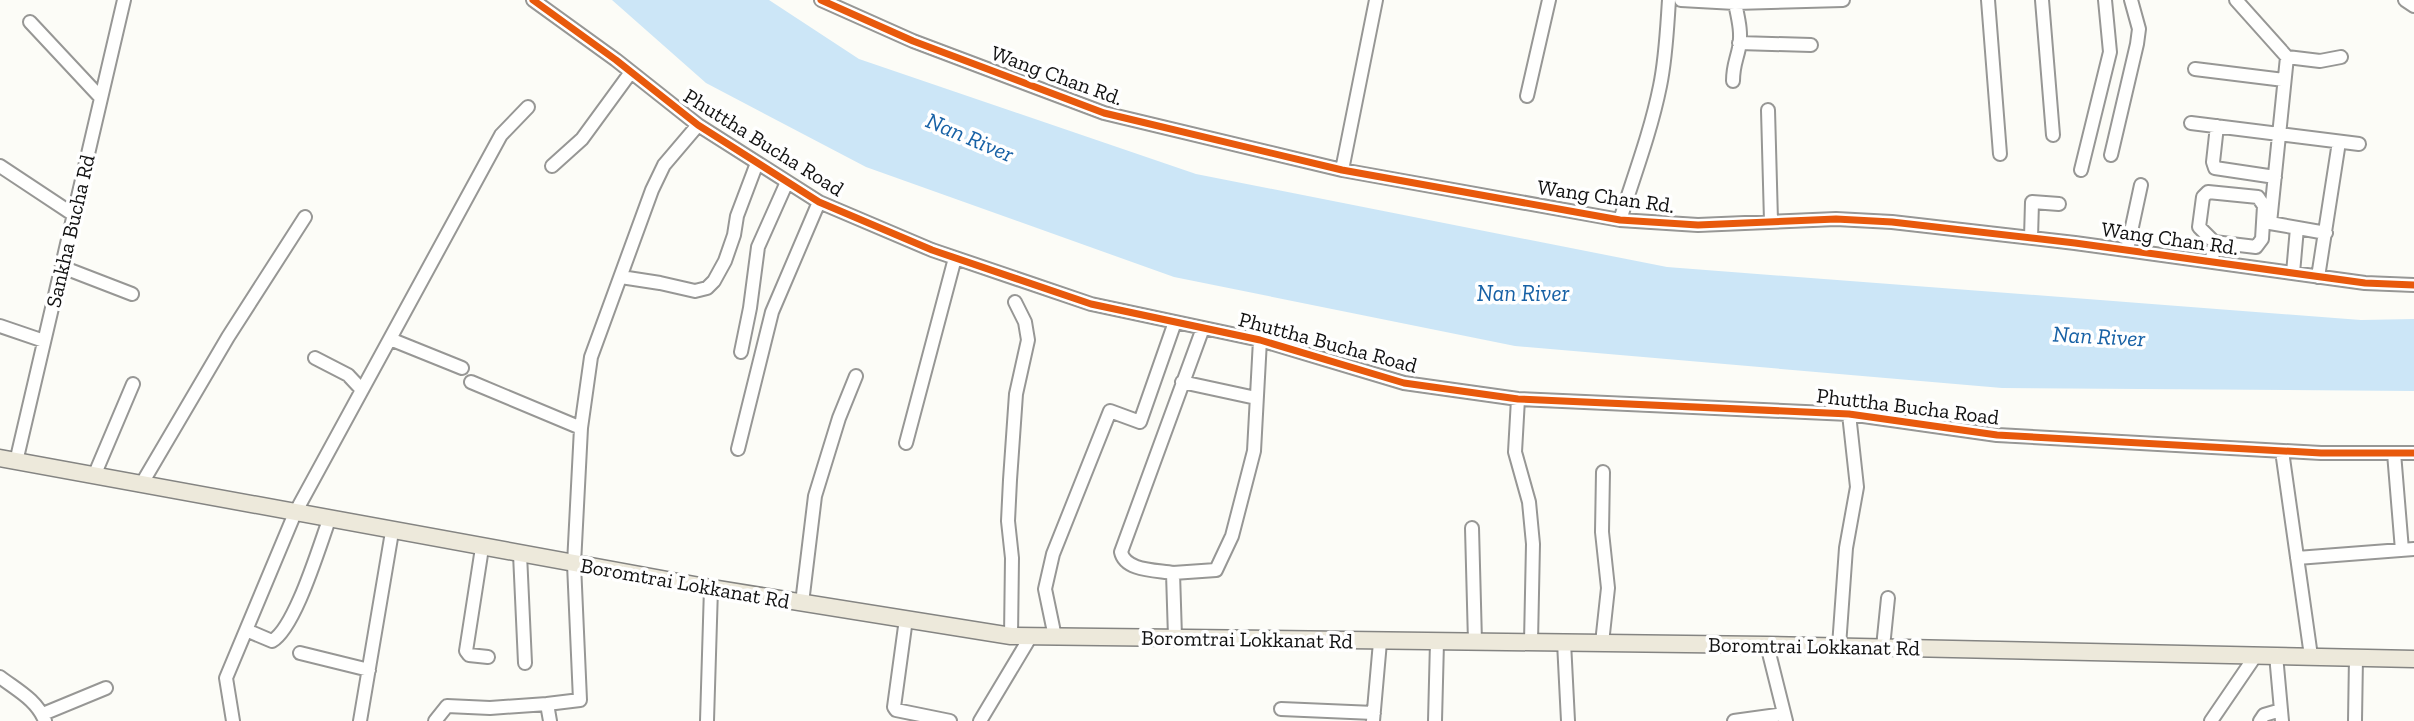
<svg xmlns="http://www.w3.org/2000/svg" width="2414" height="721" font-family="'Zilla Slab',serif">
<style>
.water{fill:#cce6f7}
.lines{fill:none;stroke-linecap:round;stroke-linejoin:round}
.minor-casing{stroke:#979795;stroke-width:16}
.major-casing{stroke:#848482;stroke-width:19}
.minor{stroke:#fffffe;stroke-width:12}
.major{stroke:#ede9db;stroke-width:16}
.cycleway-casing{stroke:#fff;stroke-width:11}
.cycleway{stroke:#e8590c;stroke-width:7}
.labels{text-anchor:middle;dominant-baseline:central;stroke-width:7;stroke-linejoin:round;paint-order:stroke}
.street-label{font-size:21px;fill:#111;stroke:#fff}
.water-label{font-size:23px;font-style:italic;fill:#1761a5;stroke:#fff}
</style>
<rect width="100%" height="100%" fill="#fcfcf7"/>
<path class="water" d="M612,0h157l90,59 337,115 471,93 694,53 53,-1v72l-412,-3 -487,-42 -341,-69 -308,-110 -160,-84z"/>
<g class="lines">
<defs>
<path id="minor" d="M533,0l83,60 82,65 121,77 113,48 159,54 169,36 144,43 114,16 331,15 148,21 324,18h93
M821,0l92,41 191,72 238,57 278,50 78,5 138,-6 56,3 183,21 290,40 49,2
M1681,0l54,3 108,-3
M1988,0l12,154
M2042,0l11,135
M2236,0l51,57 33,4 21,-4
M2405,0l9,6
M30,22l71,76
M1739,43l72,2
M2287,57l-17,166 56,10
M2195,69l89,11
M1733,81c0,-15 3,-19 6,-33 3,-16 -1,-30 -4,-45
M1527,96l22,-96
M1768,110l3,111
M2191,123l168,21
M2217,126l-4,36 2,6 60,9
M2111,155l26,-111 2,-15 -8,-29
M0,166l74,49
M552,166l30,-27 49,-67
M1342,170l34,-170
M2081,170l29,-118 -5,-52
M1620,220c14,-44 31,-89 40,-134 6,-29 7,-57 9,-86
M2031,238l1,-36 27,2
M2127,250l14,-65
M2212,261l2,-19 42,5 6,-8 2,-33 -6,-9 -50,-5 -5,5 -4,30 15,15
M62,267l70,27
M2293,273l4,-45
M621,277l39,6 35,8 12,-3 7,-7 11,-20 9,-26 3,-19 20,-53
M2318,277l21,-135
M0,326l44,15
M390,339l72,29
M741,352l9,-44 8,-61 29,-65
M315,358l33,17 14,15
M471,382l110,46
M1182,382l74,16
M1518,399l-3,53 14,50 4,42 -2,98
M906,443l49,-185
M738,449l34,-137 47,-110
M2282,451l29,205
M2394,453l8,97
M16,462l108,-462
M94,476l39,-92
M141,485l87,-148 77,-120
M1472,528l3,114
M482,548l-16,103 3,4 19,2
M520,554l5,109
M2297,558l117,-9
M1173,573l43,-3 16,-34 22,-85 6,-111
M802,603l13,-107 24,-78 17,-42
M906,619l-12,88 2,3 54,11
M246,630l26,11c23,-13 47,-94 57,-121
M1011,636l1,-78 -4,-37 2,-41 6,-86 12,-54 -3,-18 -10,-20
M1055,637l-10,-48 8,-35 57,-143 30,11 35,-100
M1175,637l-2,-64c-17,-3 -48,-2 -52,-21l82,-224
M1564,642l4,79
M1602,643l6,-55 -6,-56 1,-60
M1767,645l19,76
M1839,646l7,-98 11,-61 -8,-73
M1883,647l5,-49
M300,653l69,17
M2276,655l6,66
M0,677c17,13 37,23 45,44
M547,704l33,-4 -6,-136 7,-136 10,-71 61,-167 12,-25 34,-40
M1281,709l93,4
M43,714l63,-26
M233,721l-7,-43 69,-165 206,-378 27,-28
M360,721l32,-189
M435,721l12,-15 43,2 57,-4 3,17
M707,721l4,-133
M980,721l51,-85
M1373,721l7,-79
M1435,721l2,-79
M1734,721l50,-7
M2211,721l45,-66
M2260,721l4,-6 17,-5
M2355,721l1,-64"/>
<path id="major" d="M0,458l711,130 300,48 756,9 647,14"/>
</defs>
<use href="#minor" class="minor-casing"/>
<use href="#major" class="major-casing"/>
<use href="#minor" class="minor"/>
<use href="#major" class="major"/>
<defs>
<path id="cycleway" d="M533,0l83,60 82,65 121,77 113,48 159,54 169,36 144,43 114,16 331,15 148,21 324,18h93
M821,0l92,41 191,72 238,57 278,50 78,5 138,-6 56,3 183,21 290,40 49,2"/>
</defs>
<use href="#cycleway" class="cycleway-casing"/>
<use href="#cycleway" class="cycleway"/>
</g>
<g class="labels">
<g class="street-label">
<text transform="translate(1057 75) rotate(20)">Wang Chan Rd.</text>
<text transform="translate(764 142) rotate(32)">Phuttha Bucha Road</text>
<text transform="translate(1606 196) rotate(8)">Wang Chan Rd.</text>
<text transform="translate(70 231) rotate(-77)">Sankha Bucha Rd</text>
<text transform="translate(2170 238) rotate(8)">Wang Chan Rd.</text>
<text transform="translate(1328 342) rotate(15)">Phuttha Bucha Road</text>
<text transform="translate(1908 406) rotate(7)">Phuttha Bucha Road</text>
<text transform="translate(685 583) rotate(10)">Boromtrai Lokkanat Rd</text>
<text transform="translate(1247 639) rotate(1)">Boromtrai Lokkanat Rd</text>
<text transform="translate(1814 646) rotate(1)">Boromtrai Lokkanat Rd</text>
</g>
<g class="water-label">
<text transform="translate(970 137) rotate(23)">Nan River</text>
<text x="1523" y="293">Nan River</text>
<text transform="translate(2099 336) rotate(3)">Nan River</text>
</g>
</g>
</svg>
